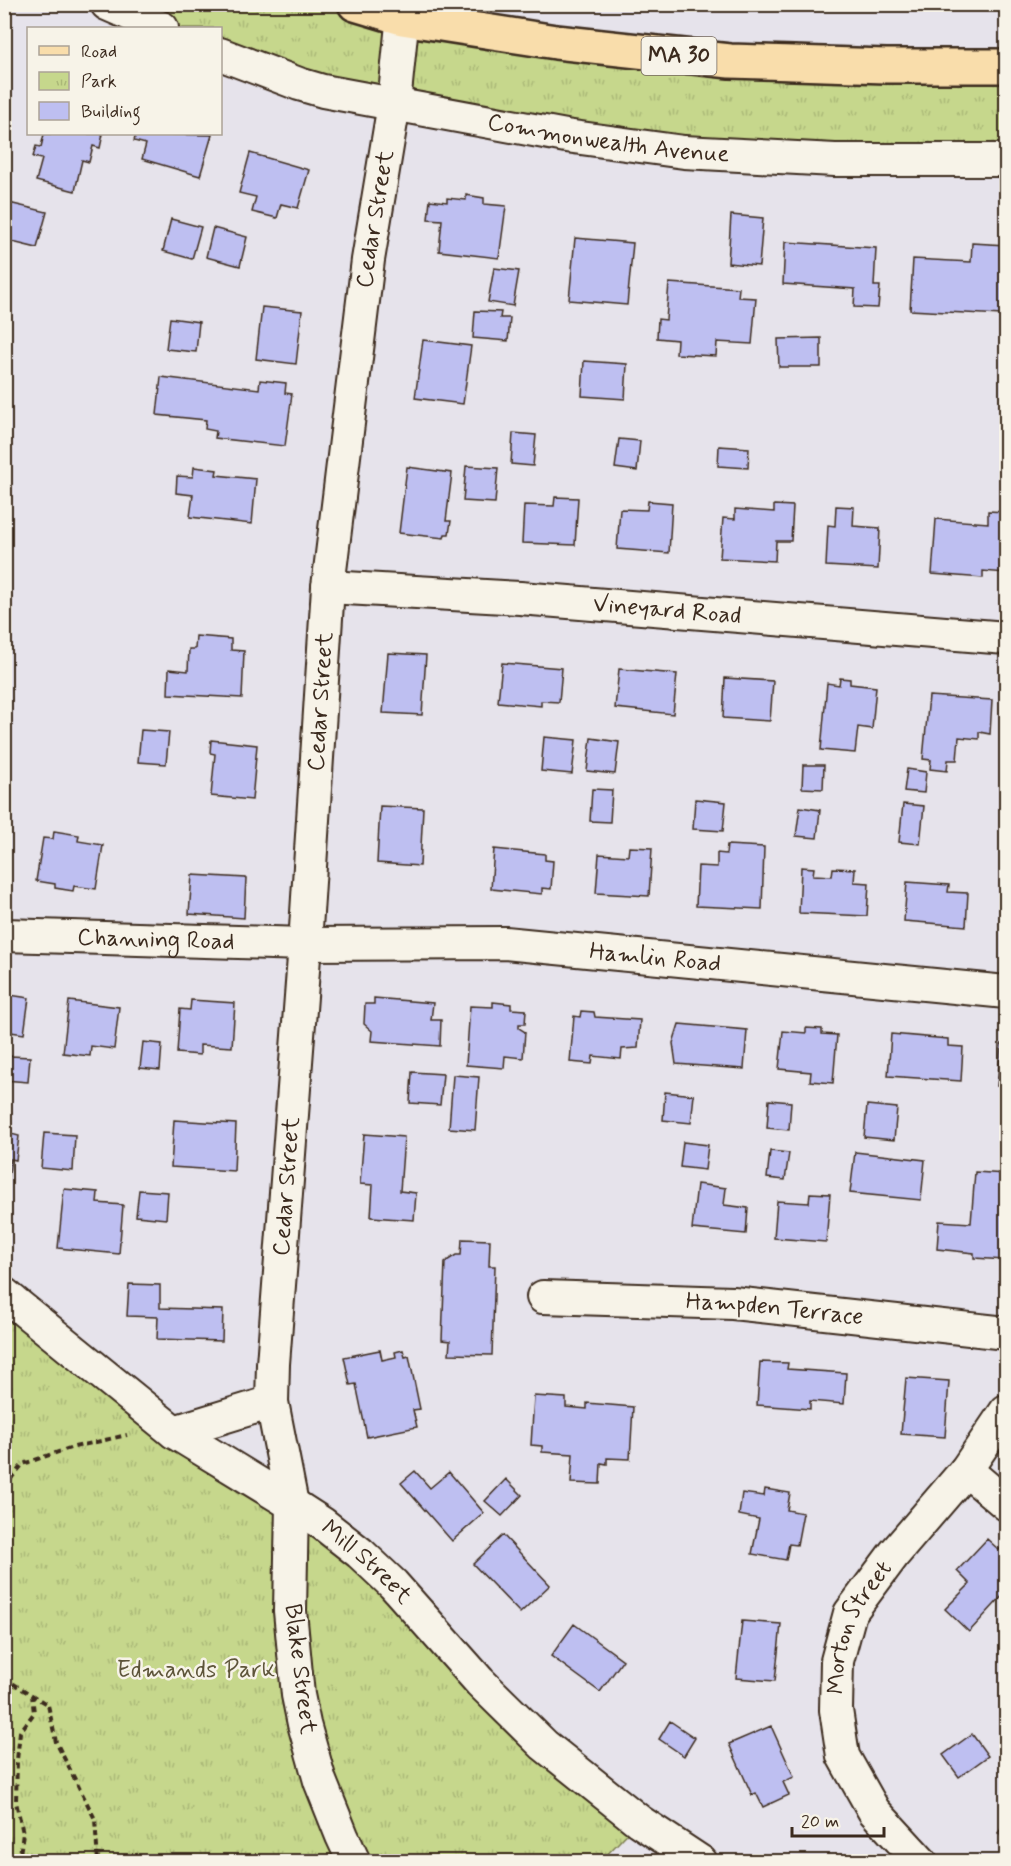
<svg xmlns="http://www.w3.org/2000/svg" width="1011" height="1866" font-family="Mynerve,sans-serif">
<style>
.park{fill:url(#park-tufts);stroke:#808055;stroke-width:1.5}
.building{fill:#bebff1;stroke:#3b2a1e;stroke-width:1.5}
.lines{fill:none;stroke-linecap:round;stroke-linejoin:round}
.minor-casing{stroke:#3b2a1e;stroke-width:36}
.major-casing{stroke:#3b2a1e;stroke-width:38}
.path{stroke:#3b2a1e;stroke-width:4;stroke-dasharray:6 4.5;stroke-linecap:butt}
.minor{stroke:#f7f3e8;stroke-width:32}
.major{stroke:#f9ddab;stroke-width:33}
.labels{text-anchor:middle;dominant-baseline:central;stroke-width:5;stroke-linejoin:round;paint-order:stroke}
.shield{fill:#f7f3e8;stroke:#73665b;stroke-width:1.5}
.shield-label{font-size:22px;font-weight:bold;fill:#3b2a1e}
.street-label{font-size:24px;fill:#3b2a1e;stroke:#f7f3e8}
.park-label{font-size:24px;fill:#5e553a;stroke:#f7f3e8}
</style>
<defs>
<pattern id="park-tufts" width="24" height="20" patternUnits="userSpaceOnUse" patternTransform="scale(1.5)"><rect width="24" height="20" fill="#c6d78c"/><path d="M3 7l-1-3M5 7V3M7 7l1-3M15 17l-1-3M17 17v-4M19 17l1-3" fill="none" stroke="#abb978"/></pattern>
</defs>
<rect width="100%" height="100%" fill="#e6e3eb"/>
<filter id="ink" filterUnits="userSpaceOnUse"><feTurbulence type="fractalNoise" baseFrequency=".0167" numOctaves="2"/><feDisplacementMap in="SourceGraphic" scale="12" xChannelSelector="R" yChannelSelector="G"/><feConvolveMatrix kernelMatrix="1 2 1 2 8 2 1 2 1" color-interpolation-filters="sRGB"/></filter>
<g filter="url(#ink)">
<path class="park" d="M107,5h248l201,37 450,24v94l-322,-8 -463,-98 -1,-26h-58z
M4,1294l288,210 347,317 -38,40h-596z"/>
<path class="building" d="M44,134h59l-3,14 -7,-2 -4,16 -7,-2 -7,31 -39,-10 6,-22 -9,-2 3,-11 5,1z
M136,134l76,1 -12,41 -58,-17 4,-15 -12,-3z
M250,153l59,17 -11,38 -17,-4 -4,14 -25,-6 4,-15 -17,-4z
M466,195l18,3v6l22,2 -7,52 -60,-7 3,-31 -14,-1 2,-19 17,2v-4l19,2z
M9,203l38,9 -10,36 -33,-8v-22z
M731,215l32,3 -4,48 -31,-3z
M171,219l30,8 -9,32 -29,-8z
M213,228l34,9 -7,29 -34,-9z
M575,238l58,5 -6,62 -58,-5z
M785,242l91,6 -2,38h6l-2,22 -24,-1 1,-18 -72,-5z
M972,243l34,2 -4,70 -92,-5 3,-51 58,3z
M494,268l25,3 -6,35 -25,-4z
M669,283l70,5 -1,9 18,1 -4,46 -35,-2 -1,14 -40,-2 1,-14 -20,-2 1,-19 8,1z
M262,307l40,4 -6,53 -40,-5z
M475,311l26,1 -1,6h10l-2,23 -35,-3z
M170,318l29,4 -3,30 -30,-3z
M821,338v29h-42l-1,-28z
M423,340l48,6 -8,58 -48,-6z
M584,361l43,3 -2,35 -43,-3z
M161,377l98,12 1,-9 26,3 -1,10 7,1 -7,52 -70,-8 1,-7 -11,-2 1,-9 -49,-5z
M513,433l23,2 -3,31 -22,-2z
M619,439l21,2 -3,30 -22,-3z
M719,446l30,2 -1,20 -30,-2z
M466,466l32,2 -3,35 -32,-2z
M194,467l23,3 -1,5 40,4 -4,45 -62,-7 3,-22 -17,-2 1,-17 16,1z
M407,467l45,6 -6,48h5l-2,13h-4l-1,4 -45,-5z
M555,497l23,1 -3,47 -53,-2 2,-38 30,1z
M648,501l24,2 -3,50 -52,-4 3,-40 27,1z
M774,505l19,1 -2,35h-15l-1,20 -55,-3 3,-40 12,1v-10l39,3z
M836,506l18,1 -1,19 27,2 -2,41 -52,-3 2,-41 7,1z
M988,511l18,1v61l-23,-2v7l-51,-4 4,-55 52,4z
M196,636l35,3v11l13,1 -2,47 -74,-4 1,-25 19,2 1,-22h6z
M388,653l38,2 -4,60 -39,-2z
M502,663l60,5 -3,34 -18,-1v5l-43,-4z
M619,669l58,5 -4,40 -58,-6z
M725,678l48,3 -3,40 -47,-3z
M840,678l10,1v5l26,3 -4,42 -14,-2 -3,26 -34,-3 6,-67 12,2z
M929,696l63,4 -2,34 -11,-2v7l-20,-2 -2,23h-9l-1,11 -17,-2 1,-9 -8,-1z
M141,730l28,2 -3,32 -28,-2z
M544,737l32,3 -4,34 -31,-3z
M591,738l28,4 -4,32 -28,-3z
M211,740l46,5 -5,55 -41,-4 4,-42 -5,-1z
M803,765h21l-1,24 -21,-1z
M907,769l19,3 -2,21 -20,-2z
M592,789l20,1 -2,32 -20,-1z
M695,799l31,3 -3,29 -30,-2z
M903,804l21,2 -4,38 -21,-2z
M380,806l43,2 -3,58 -43,-3z
M800,807l20,3 -3,28 -21,-2z
M1005,824h1v27h-3z
M54,831l25,4 -1,6 25,4 -7,44 -22,-3 -1,5 -18,-3v-4l-19,-3 7,-43 10,1z
M727,845l37,2 -2,62 -66,-3 2,-40 19,1v-14l9,1z
M629,847l23,1 -3,48 -53,-3 3,-39 29,2z
M494,849l51,5v6l8,1 -2,28 -9,-1v6l-51,-5z
M801,867l13,1 -1,7 19,1 1,-8 22,1 -1,13 15,1 -2,33 -68,-3z
M192,875l54,3 -2,40 -55,-4z
M907,882l42,3 -1,7 20,1 -2,33 -62,-5z
M4,989l6,1 -1,5 20,3 -5,36 -20,-3z
M374,998l59,5 -2,17h10l-1,26 -69,-5 1,-10 -8,-7 1,-20h9z
M191,1000l44,3 -3,44 -32,-2v10l-23,-2 3,-44 10,1z
M69,1001l50,6 -5,42 -23,-3 -1,10 -27,-3z
M493,1002l18,2v5l15,1 -1,14h-6v4l6,4 -2,26 -18,-2 -1,12 -38,-3 4,-59 23,1z
M581,1011l13,1 1,5 45,3 -2,28 -16,1 -1,10 -28,-3 -1,8 -22,-2 4,-46 6,1z
M679,1024l68,6 -3,39 -68,-5 -3,-21z
M806,1028l16,1v5l15,1 -4,48 -23,-2 1,-9 -32,-3 4,-38 23,2z
M891,1034l57,5v7l15,1 -2,34 -73,-5z
M143,1042l19,2 -2,26 -20,-2z
M1001,1044h5v43l-9,-1z
M10,1056l20,1 -2,25 -24,-2v-13l5,1z
M412,1072l31,2 -3,31 -30,-2z
M453,1075l26,2 -4,53 -26,-2z
M665,1092l29,3 -3,28 -28,-3z
M769,1100l22,2 -2,28 -22,-2z
M867,1105l30,3 -3,32 -30,-3z
M174,1120l62,4 -2,47 -63,-4z
M4,1128l7,1v5l8,2 -3,24 -5,-1 -3,23h-4z
M44,1133l31,2 -2,36 -32,-3z
M364,1134l40,3 -4,54 16,2 -2,27 -43,-3 2,-32 -13,-1z
M683,1142l25,3 -3,25 -25,-3z
M770,1151l19,2 -4,27 -18,-2z
M855,1152l70,8 -4,40 -71,-7z
M975,1172l31,2 -1,86 -31,-2v-5l-37,-4 2,-28 32,2z
M697,1184l29,4 -2,17 24,3 -2,26 -54,-5z
M64,1189l34,3 -1,11 26,2 -4,49 -61,-6z
M139,1190l29,2 -2,27 -30,-3z
M810,1193l20,1 -4,48 -52,-4 3,-37 32,2z
M462,1239l28,1 -1,26h6l-3,89 -43,-1 1,-13 -8,-1 3,-78 11,-7h5z
M129,1284l31,1v23l63,2 -1,31 -65,-2 1,-22 -31,-1z
M380,1350l2,10 14,-3 -1,-5 8,-2 2,7 4,-1 11,53 -7,1 4,17 -50,10 -11,-53 -6,1 -6,-28z
M760,1362l28,1 -1,6 59,4 -2,31 -34,-3v8l-53,-4z
M906,1378l43,3 -4,56 -44,-3z
M534,1396l32,2v9l21,2v-6l46,4 -3,52 -23,-1v6l-6,-1 -1,21 -29,-1 2,-29 -31,-2v-6l-11,-1z
M415,1471l15,17 19,-16 35,41 -32,28 -51,-58z
M506,1479l16,16 -20,21 -17,-15z
M765,1489l25,4 -3,17 16,3 -6,32 -8,-1 -3,16 -34,-6 7,-35 -20,-4 3,-22 22,3z
M503,1535l47,50 -30,28 -47,-49z
M987,1539l12,11 5,-6 2,2v46l-37,40 -24,-23 25,-25 -13,-13z
M742,1621l39,3 -6,57 -39,-3z
M574,1624l49,36 -23,32 -49,-36z
M670,1721l25,17 -11,18 -25,-17z
M771,1726l23,51 -11,5 6,13 -26,12 -7,-14 -4,2 -23,-51z
M972,1734l16,22 -29,21 -16,-22z
M1006,1823v17l-8,-7z"/>
<g class="lines">
<defs>
<g id="minor">
<path d="M107,4l55,24"/>
<path id="s1" d="M220,54l79,30 24,7 243,45 118,16 151,8h171"/>
<path id="s2" d="M328,587l192,11 486,40"/>
<path id="s3" d="M4,935l301,9 200,-1 501,49"/>
<path id="s4" d="M4,1294l170,138 118,72 31,20 37,29 33,31 87,98 64,63 95,76 62,41"/>
<path id="s5" d="M543,1297l190,6 273,30"/>
<path d="M174,1432l98,-30"/>
<path d="M966,1470l40,34"/>
<path id="s6" d="M354,1862l-12,-26 -22,-55 -16,-57 -6,-29 -8,-84 2,-107 -20,-102 1,-38 32,-420 23,-357 40,-327 26,-156 10,-100"/>
<path id="s7" d="M921,1862l-47,-51 -31,-55 -7,-46 1,-49 13,-48 44,-59 72,-84 40,-59"/>
</g>
<path id="major" d="M355,4l47,14 154,24 174,19 156,5h120"/>
</defs>
<use href="#minor" class="minor-casing"/>
<use href="#major" class="major-casing"/>
<path class="path" d="M4,1487l19,-23 47,-16 57,-13
M4,1678l44,27 8,37 39,77 3,43
M19,1862l4,-29 -7,-31 1,-42 3,-28 14,-19 -2,-18"/>
<use href="#minor" class="minor"/>
<use href="#major" class="major"/>
</g>
</g>
<g class="labels">
<rect class="shield" x="641.5" y="37" width="75" height="38" rx="4.5"/>
<g class="shield-label">
<text x="679" y="56">MA 30</text>
</g>
<g class="street-label">
<text stroke="none"><textPath href="#s1" startOffset="399">Commonwealth Avenue</textPath></text>
<text stroke="none"><textPath href="#s6" startOffset="1660">Cedar Street</textPath></text>
<text stroke="none"><textPath href="#s2" startOffset="340">Vineyard Road</textPath></text>
<text stroke="none"><textPath href="#s6" startOffset="1174">Cedar Street</textPath></text>
<text stroke="none"><textPath href="#s3" startOffset="152">Channing Road</textPath></text>
<text stroke="none"><textPath href="#s3" startOffset="652">Hamlin Road</textPath></text>
<text stroke="none"><textPath href="#s6" startOffset="688">Cedar Street</textPath></text>
<text stroke="none"><textPath href="#s5" startOffset="232">Hampden Terrace</textPath></text>
<text stroke="none"><textPath href="#s4" startOffset="452">Mill Street</textPath></text>
<text stroke="none"><textPath href="#s7" startOffset="267">Morton Street</textPath></text>
<text transform="translate(300 1669) rotate(83)">Blake Street</text>
</g>
<g class="park-label">
<text x="196" y="1670">Edmands Park</text>
</g>
</g>
<rect width="1011" height="1866" fill="none" stroke="#f7f3e8" stroke-width="24"/>
<rect x="12" y="12" width="987" height="1842" fill="none" stroke="#3b2a1e" stroke-width="2" filter="url(#ink)"/>
<rect x="27" y="27" width="195" height="108" fill="#f7f3e8" stroke="#aca397" stroke-width="1.5"/>
<rect x="39" y="46" width="30" height="9" fill="#f9ddab" stroke="#aca397" stroke-width="1.5"/>
<text x="81" y="57" font-size="18" fill="#3b2a1e">Road</text>
<rect x="39" y="72" width="30" height="18" fill="url(#park-tufts)" stroke="#aca397" stroke-width="1.5"/>
<text x="81" y="87" font-size="18" fill="#3b2a1e">Park</text>
<rect x="39" y="102" width="30" height="18" fill="#bebff1" stroke="#aca397" stroke-width="1.5"/>
<text x="81" y="117" font-size="18" fill="#3b2a1e">Building</text>
<path d="M792 1827v9h92v-9" fill="none" stroke="#3b2a1e" stroke-width="3"/>
<text x="801" y="1827" font-size="18" fill="#3b2a1e" stroke="#f7f3e8" stroke-width="4.5" paint-order="stroke">20 m</text>
</svg>
